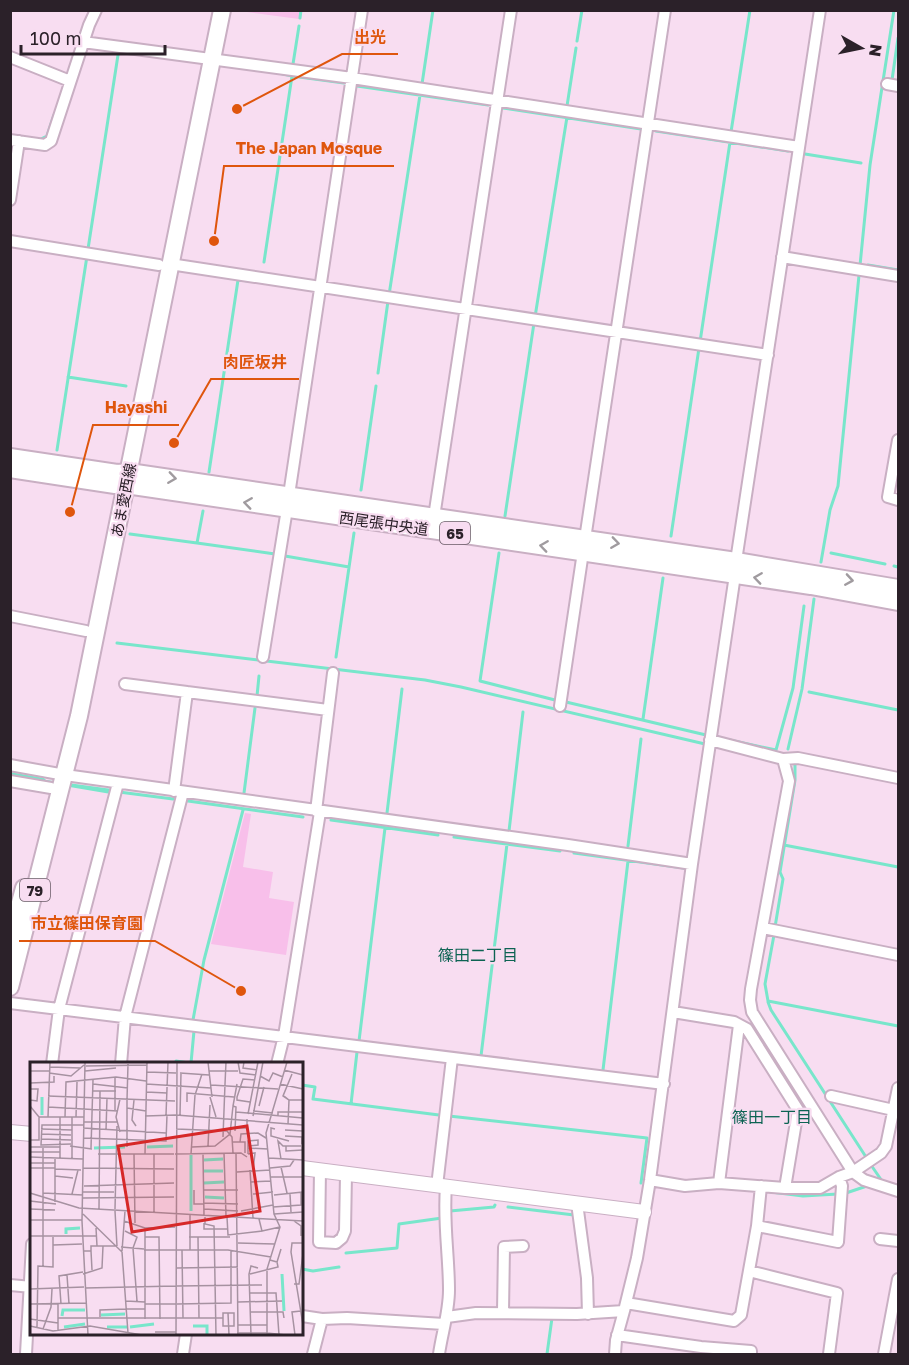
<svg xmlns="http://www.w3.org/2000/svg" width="909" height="1365" font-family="'Golos Text','Noto Sans JP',sans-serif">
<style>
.green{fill:#f8bfea}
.water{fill:#78e6cb}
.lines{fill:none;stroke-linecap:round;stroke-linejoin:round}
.stream{stroke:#78e6cb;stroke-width:3}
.minor-casing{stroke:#c9afc3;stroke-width:14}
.tertiary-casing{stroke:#c9afc3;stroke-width:16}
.primary-casing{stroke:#c9afc3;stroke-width:20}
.minor{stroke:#fff;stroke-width:10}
.tertiary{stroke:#fff;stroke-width:14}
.primary{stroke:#fff;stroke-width:16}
.oneway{stroke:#a09b9f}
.labels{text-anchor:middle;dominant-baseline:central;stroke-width:4.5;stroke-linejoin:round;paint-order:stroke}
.shield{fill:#f8ddf1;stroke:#685965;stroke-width:1.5}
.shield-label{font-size:14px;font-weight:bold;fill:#2b2129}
.street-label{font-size:15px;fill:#2b2129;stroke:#f8ddf1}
.neighbourhood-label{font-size:16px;fill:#0d6353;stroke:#f8ddf1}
.inset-river{fill:none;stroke:#78e6cb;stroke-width:3}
.inset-road{fill:none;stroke:#a692a1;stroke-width:1.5}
.view{fill:#d62828;fill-opacity:0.15;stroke:#d62828;stroke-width:3}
.inset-edge{fill:none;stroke:#2b2129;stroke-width:3}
.leader{fill:none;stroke:#df560d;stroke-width:2}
.callout-dot{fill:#df560d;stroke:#f8ddf1;stroke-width:2}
.callout-label{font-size:16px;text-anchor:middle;font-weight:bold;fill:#df560d;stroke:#f8ddf1;stroke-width:4.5;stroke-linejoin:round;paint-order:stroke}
</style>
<rect width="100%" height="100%" fill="#f8ddf1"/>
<path class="green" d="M240,11l60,-1v1l-1,8z
M245,813l6,1 -8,53 30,5 -4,26 25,4 -8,53 -75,-11z"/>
<path class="water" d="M10,772l34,6 2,2 66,9 -1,5 -100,-17z"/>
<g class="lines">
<path class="stream" d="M300,18l1,-8
M577,41l5,-31
M293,64l6,-38
M279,73l13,3
M892,80l6,-42
M422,84l11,-74
M357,86l131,19
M567,106l9,-58
M503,108l138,21
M656,131l132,20
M731,132l19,-122
M41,139l6,-3 7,-21
M805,154l56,9
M88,249l30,-194
M264,262l28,-186 52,7
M868,265l30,5
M389,295l31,-200
M535,317l32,-200
M700,342l30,-200
M378,373l10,-72
M68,377l58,9
M57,450l30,-194
M209,472l29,-192 23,2
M361,490l15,-104
M505,516l29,-193
M130,534l67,9 6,-32
M671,536l28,-188
M197,543l78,11
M499,553l-19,128 75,19
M831,553l54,11
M285,556l64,11
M821,562l9,-52 8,-24 32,-321 24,-155
M894,566l4,1
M117,643l308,37 36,7 244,57
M336,657l18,-124
M809,692l89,18
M257,696l2,-20
M566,702l140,33
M643,719l20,-141
M725,739l51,11 17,-62 11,-82
M788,749l14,-60 12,-90
M119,792l54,7
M244,793l11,-85
M188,801l115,16
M387,813l15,-124
M331,820l107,15
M509,831l14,-119
M454,837l106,14
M784,845l114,22
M628,846l13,-107
M574,853l110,15
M775,927l8,-48 -3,-7 15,-92v-15
M774,935l-9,49 3,17 130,25
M768,1002l3,8 95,147
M193,1020l11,-60 39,-150
M359,1041l26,-213
M481,1056l26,-212
M191,1063l3,-32
M176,1064v-3l19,3
M603,1070l25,-209
M302,1085l13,2 -2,12 126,16
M351,1104l6,-52
M449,1116l198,22 -6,45
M871,1165l11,16
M771,1192l32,4 35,-2
M846,1193l21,-7
M508,1207l66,8
M450,1211l44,-4 1,-2
M346,1253l51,-5 2,-24 43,-6
M302,1269l11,2 26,-4
M189,1334h24
M547,1354l5,-36"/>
<defs>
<path id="minor" d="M83,42l269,36 447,69
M10,57l60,24
M887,84l11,2
M10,140l35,5 6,-4 38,-116 7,-15
M10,200l9,-59
M10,241l149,24
M782,257l116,19
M170,264l598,91
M898,440l-10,57 10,3
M289,495l73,-485
M434,517l77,-507
M585,539l80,-529
M736,561l84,-551
M10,616l76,15
M263,657l24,-148
M125,684l62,8
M560,706l23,-154
M710,740l73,19 15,-1 100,20
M783,759l6,22 -38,208 -1,11 2,12 101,160 11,8 34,11
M10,765l55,10 503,70 124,19
M10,781l41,7
M174,791l13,-99 141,18
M316,811l17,-138
M763,928l135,27
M10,1003l654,81
M673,1012l61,10 13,7 51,81 -13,78
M52,1064l7,-55 59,-226
M121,1064l4,-47 58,-225
M277,1064l7,-28 36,-224
M831,1096l67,15
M320,1170l-1,72 17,1 6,-5 3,-7 1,-57
M650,1180l35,6 34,-3 66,5h35l19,-11 14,-5 28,-19 5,-7 12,-58
M719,1183l20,-158
M437,1186l15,-128
M577,1203l10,75 1,36
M757,1226l81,16 4,-56 -3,-9
M880,1239l18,2
M749,1271l88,22 -8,61
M10,1285l22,2
M626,1303l108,18 7,-6 16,-89 4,-40
M503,1312l1,-65 19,-1
M302,1316l20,3 25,-1 97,6
M447,1317l29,-4 101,1 47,-3 13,-53 13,-78 42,-316 43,-289
M617,1335l84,12 50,4v3
M26,1354l6,-110
M183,1354l3,-20
M313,1354l9,-35
M439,1354c3,-21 10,-42 10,-64 0,-34 -6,-69 -3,-103
M615,1354l1,-14 8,-29
M884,1354l14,-75"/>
<path id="tertiary" d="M10,1132l22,2
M302,1168l342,44"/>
<path id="primary" d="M10,457l107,16 12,-1 607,89 162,27
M10,469l105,16h11l685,101 87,16
M10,939l14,-51
M10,987l69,-271 143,-706"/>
</defs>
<use href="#minor" class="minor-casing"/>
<use href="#tertiary" class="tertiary-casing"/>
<use href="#primary" class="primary-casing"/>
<use href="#minor" class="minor"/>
<use href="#tertiary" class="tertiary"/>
<use href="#primary" class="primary"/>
</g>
<defs><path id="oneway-chevron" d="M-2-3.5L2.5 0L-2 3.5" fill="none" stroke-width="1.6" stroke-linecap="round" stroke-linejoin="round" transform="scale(1.5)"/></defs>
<g class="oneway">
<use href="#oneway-chevron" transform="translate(172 478) rotate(8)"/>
<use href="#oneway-chevron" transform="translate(248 503) rotate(-172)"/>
<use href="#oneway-chevron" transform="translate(615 543) rotate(8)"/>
<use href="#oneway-chevron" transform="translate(544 546) rotate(-172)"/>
<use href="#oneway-chevron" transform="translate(758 578) rotate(-172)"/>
<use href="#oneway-chevron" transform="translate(849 580) rotate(9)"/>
</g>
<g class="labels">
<g class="shield">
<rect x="440" y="522" width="30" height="22" rx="4.5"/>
<rect x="20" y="879" width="30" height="22" rx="4.5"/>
</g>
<g class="shield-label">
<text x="455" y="533">65</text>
<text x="35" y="890">79</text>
</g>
<g class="street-label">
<text transform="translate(123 500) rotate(-79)">あま愛西線</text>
<text transform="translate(384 523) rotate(8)">西尾張中央道</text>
</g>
<g class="neighbourhood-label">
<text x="478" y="955">篠田二丁目</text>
<text x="772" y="1117">篠田一丁目</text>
</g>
</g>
<g transform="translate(30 1062)">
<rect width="273" height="273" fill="#f8ddf1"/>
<path class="inset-river" d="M12,53v-18M117,85l26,-1M64,86l31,-1M174,98l19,-1M174,109h19M174,121l20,-1M175,135l19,1M161,149v-56M36,172v-5l14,-1M252,212l2,37M71,253l24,-1M32,254l1,-6h22M163,264h14v9M34,265l21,-3M77,265h20M100,265l24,-3"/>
<path class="inset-road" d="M55,0l-3,159 6,114M178,0l4,35M208,0l2,11 16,2M214,0l-1,6 14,2M56,4l61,-1M20,5l31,1M254,8l19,5M0,9h19M55,9l31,-3M179,9h29M117,10l29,1M19,11l22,3 13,-11M150,11l29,2M262,12l-9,22 6,4h14M230,14l9,5 4,-8 10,4M0,21l24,-1v-6M63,22l35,4M116,22l65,4M195,22l1,-22M250,22l23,5M181,23l67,4M0,27h8l-1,12 -7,-1M62,29h24M116,30l21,1M165,33l7,-21M18,34l127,5M254,34l5,4 -1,24M180,35l6,20M97,38l1,-36M104,38l-2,20 4,6M157,40v-9l47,4M220,40l-13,-2v-3l6,-18 12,1M0,44l9,11h45M229,44l5,-19M18,45l70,4M97,46l19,3M85,48v-32M223,49l20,2M206,50l67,6M218,52l10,-52M136,53l2,-53M146,53l127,10M150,53l1,-42M115,54l31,-1M223,54l10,-54M18,55l2,-55M35,55l1,-35 50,-5 30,4M42,55v41M46,55l1,-35M248,55v-5h25M54,60h33M53,66l83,5M206,66h11v-9M11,67l31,1M146,67l51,2 5,6 1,16M245,67l-4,-1v8l18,5M76,68l1,-32M255,68l18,1M205,69l1,-24 -3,-1 4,-22M90,70l-4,-15 4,-18M11,72l30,1M255,74l17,1v7M193,75l2,-53M53,76l83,3 1,-26M11,77l30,1M0,78h9v-23M202,80h13v11M210,80l1,-8 17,-1 8,5M41,82l-30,1 1,-20h42M40,84l22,3M178,84l2,-41M218,84l10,-1v-5l-10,1v13M256,84v5l17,-1M0,85h30M97,85v-47M162,85l23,-1 15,-12 3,-28M61,86l2,-68M218,86l20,1M0,90h30M194,91l2,63M206,91l2,182M68,92h76M104,92l1,69M115,92l2,-92M124,92v58M145,92l66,-1 6,4M161,92l4,-59M173,92l1,62M218,92l7,-1 -2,17M0,95l53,2M25,96v44M30,96v-41M239,96l34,2M251,97l-3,-18 5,5h18M0,101h25M251,105l6,26M0,106h25M53,106l91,1M240,106l20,-2 4,-6M25,107l26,1M220,108l3,48M207,110l33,-2M25,114l18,2M241,115h32M221,120l20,-1M54,124l90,-3M164,128v14h10M174,128h34M53,130h31M0,131l49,15 224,13M13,131l40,2M42,132l6,-24M223,132l20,-2M260,132l1,18M244,133l29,-3M53,136l91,-1M0,139l26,3M174,141l34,1M243,145l28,-2v-13M0,147l25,1M69,147l1,-118M85,147l2,-83M174,147l34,2M85,149l2,35M211,149l32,-6M53,152l39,38 6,81M244,152l29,-2M175,153v9l9,2 2,109M197,155l1,18 34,-4 -3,-12M0,158h52M94,159l21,7 30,-1M264,159l7,5v10M174,161v6h23M66,166l1,18M115,166v91M95,169l12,6 -4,11 4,53M232,169l18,-4M0,174h67M115,175h14l1,82M159,175h41M168,175l1,81M208,181l37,1M273,181h-11l-1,9 12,73M23,183l29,-1M91,185l23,2M114,188h84l43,7M152,188l1,68M160,188v-35M53,189h8v-5h25M61,189l1,19M92,189l3,-40M240,198l7,2 4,-13M13,204v-118M147,206l61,-1M53,212l19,-6 1,-22M220,212l28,-7 -1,-5M37,213l2,29M264,222h5l4,-30M147,224l85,-1M55,226l91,-2M0,227l54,-2M220,231h26l3,42M96,239l19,1M208,240l44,-1M0,242l56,-1M31,242l-2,-28 24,-4M115,242h31M147,242l54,-1v-53M96,247h19M221,250h32l1,6M193,251h11v13h-11zM198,251l1,22M70,255v-7l26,-1M28,256h165M0,257l28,4M208,263h29M0,264l23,5 37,-5 52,9M7,265l1,-61 15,1v-30M13,267l8,-22 1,-18M28,269v-27M125,270h21M207,271h30M237,271l19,2M146,273l1,-273M221,273l-2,-61 2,-8 7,2M237,273v-66l13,-42 -6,-13 -8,-81 21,-71M265,273l-3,-23 9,-1"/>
<path class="view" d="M217,64l13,85 -128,21 -14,-86z"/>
<rect width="273" height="273" class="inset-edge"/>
</g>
<path class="leader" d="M237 109L342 54H398M214 241L224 166H394M174 443L211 379H299M70 512L93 425H179M241 991L155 941H19"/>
<g class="callout-dot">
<circle cx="237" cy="109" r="6"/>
<circle cx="214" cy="241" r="6"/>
<circle cx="174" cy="443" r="6"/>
<circle cx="70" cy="512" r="6"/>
<circle cx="241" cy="991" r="6"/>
</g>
<g class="callout-label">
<text x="370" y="43">出光</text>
<text x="309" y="154">The Japan Mosque</text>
<text x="255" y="368">肉匠坂井</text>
<text x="136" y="413">Hayashi</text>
<text x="87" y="929">市立篠田保育園</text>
</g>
<rect width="909" height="1365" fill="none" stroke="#2b2129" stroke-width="24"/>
<g transform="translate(861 48) rotate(99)" stroke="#f8ddf1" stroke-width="4.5" paint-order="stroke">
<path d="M0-4.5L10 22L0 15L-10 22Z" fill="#2b2129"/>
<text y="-9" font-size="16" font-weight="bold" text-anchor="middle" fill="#2b2129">N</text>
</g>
<path d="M21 45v9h144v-9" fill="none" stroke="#2b2129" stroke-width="3"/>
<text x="30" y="45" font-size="18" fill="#2b2129" stroke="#f8ddf1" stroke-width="4.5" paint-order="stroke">100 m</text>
</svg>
